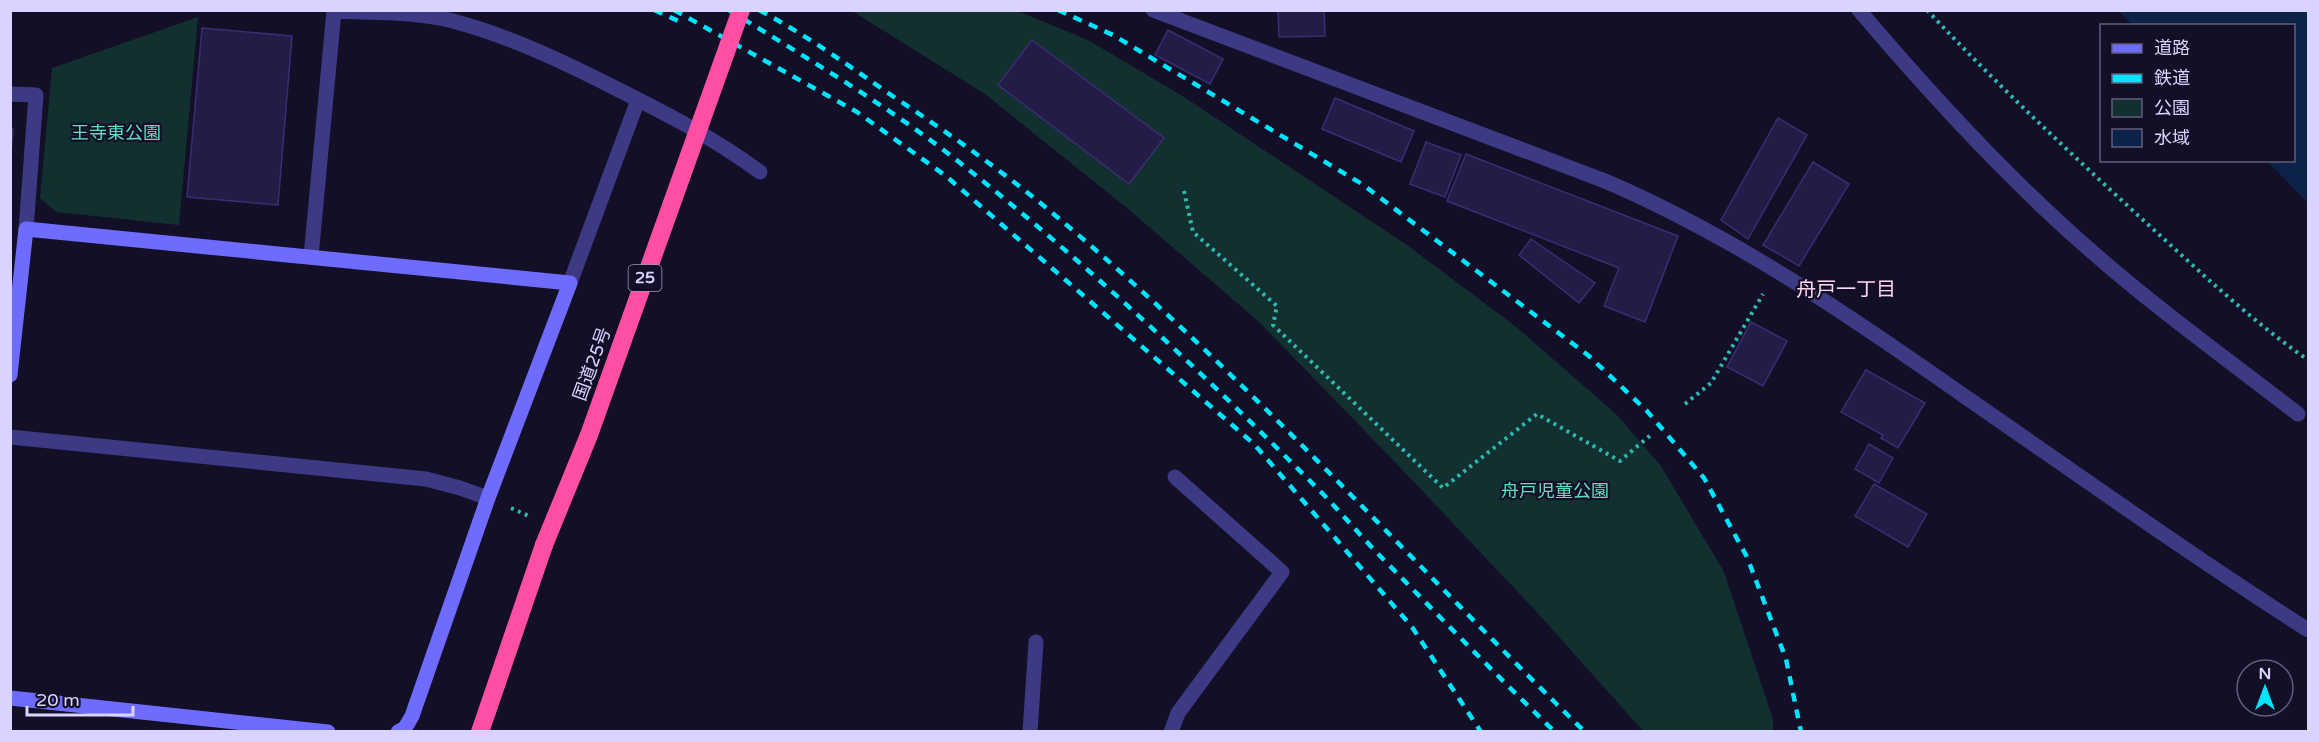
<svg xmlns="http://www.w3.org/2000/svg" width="2319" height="742" font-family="'Varela Round','Noto Sans JP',sans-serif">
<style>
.green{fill:#12302f}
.water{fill:#0c2248}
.building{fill:#241b47;stroke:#3b2d73;stroke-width:1.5}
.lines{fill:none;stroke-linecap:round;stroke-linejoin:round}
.path{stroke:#2fb8b0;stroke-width:4;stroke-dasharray:3 4.5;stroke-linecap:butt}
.street{stroke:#3d3a85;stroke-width:15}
.secondary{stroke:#6f6bff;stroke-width:15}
.highway{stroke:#ff4fa3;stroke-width:18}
.rail{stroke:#00e5ff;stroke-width:4.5;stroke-dasharray:9 8;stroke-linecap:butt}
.highway-bridge{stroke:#ff4fa3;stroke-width:18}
.labels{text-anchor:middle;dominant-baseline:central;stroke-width:4.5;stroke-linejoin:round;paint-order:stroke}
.shield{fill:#130f26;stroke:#9e99be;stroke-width:1.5}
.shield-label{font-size:16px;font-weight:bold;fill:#d9d4ff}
.park-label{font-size:18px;fill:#5fe0c0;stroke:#130f26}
.street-label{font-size:18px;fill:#d9d4ff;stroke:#130f26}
.neighbourhood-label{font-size:20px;fill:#ffd6f0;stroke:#130f26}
</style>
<rect width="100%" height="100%" fill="#130f26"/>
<path class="green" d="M852,11h166l70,29 93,55 226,150 108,81 101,88 45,52 63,106 49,147v12h-130l-109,-122 -140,-148 -136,-140 -131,-113 -142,-114z
M198,17l-19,208 -123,-13 -16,-14 12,-130z"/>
<path class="water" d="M2118,11h190v192l-41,-42 27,-1v-134l-161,-1z"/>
<path class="building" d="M1278,10h46l1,26 -46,1z
M202,28l90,8 -14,169 -91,-8z
M1168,30l55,29 -13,25 -55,-29z
M1032,40l132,98 -35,46 -131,-99z
M1335,98l79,33 -13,31 -79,-33z
M1778,118l29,17 -59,104 -27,-19z
M10,126l3,3 -3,35z
M1426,142l35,13 -16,42 -35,-13z
M1466,154l212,82 -33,86 -41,-16 15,-38 -172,-67z
M1813,162l36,22 -50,82 -36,-21z
M1531,239l64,44 -16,20 -60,-48z
M1751,322l36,19 -24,45 -36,-19z
M1866,370l59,33 -27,45 -17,-10 2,-3 -42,-23z
M1869,444l24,14 -14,25 -24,-14z
M1874,484l53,30 -19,33 -53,-31z"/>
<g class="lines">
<path class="path" d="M1927,10c68,73 141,141 215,209 54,49 107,100 166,141
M1184,191l9,41 84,74 -4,19 170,163 94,-74 83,47 33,-28
M1685,404l26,-21 52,-89
M511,508l18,8"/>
<path class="street" d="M1153,10l452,171c129,55 248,137 362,217 113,78 225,158 341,232
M1859,10c72,85 147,167 231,240 66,58 138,110 208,164
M10,94l26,1 -10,134
M311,257l23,-246c39,2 81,0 119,10 56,15 109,40 160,66 52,26 101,51 147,85
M570,283l68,-183
M10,437l416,42 34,9 28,10
M1030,732l6,-90
M1171,732l7,-19 104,-141 -107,-95"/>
<path class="secondary" d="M10,375l16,-146 544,54 -82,215 -76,218 -7,12 -7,4
M10,698l318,34"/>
<path class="highway" d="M480,732l64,-187"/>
<path class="rail" d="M654,10l29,13
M674,10l183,102 89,64 308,268 158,183 69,105
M729,10c79,49 163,98 235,156 127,101 245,213 359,328 22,23 42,47 64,69 56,57 111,114 168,169
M759,10c49,26 90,56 135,87 54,36 107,73 156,114 192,160 357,347 535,521
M1058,10l55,25 249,149 227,172 58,55 57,67 43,79 39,102 15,73"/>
<path class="highway-bridge" d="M544,545l45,-110 152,-425"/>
</g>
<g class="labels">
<rect class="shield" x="628.5" y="265" width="33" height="26" rx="4.5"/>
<g class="shield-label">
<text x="645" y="278">25</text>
</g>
<g class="park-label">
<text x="116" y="133">王寺東公園</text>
<text x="1555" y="491">舟戸児童公園</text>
</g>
<g class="street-label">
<text transform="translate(592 364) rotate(-70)">国道25号</text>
</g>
<g class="neighbourhood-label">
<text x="1846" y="290">舟戸一丁目</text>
</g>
</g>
<rect width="2319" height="742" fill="none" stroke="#d9d4ff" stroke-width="24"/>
<rect x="2100" y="24" width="195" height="138" fill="#130f26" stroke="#625e7d" stroke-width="1.5"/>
<rect x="2112" y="44" width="30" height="9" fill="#6f6bff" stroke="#625e7d" stroke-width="1.5"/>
<text x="2154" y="54" font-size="18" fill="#d9d4ff">道路</text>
<rect x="2112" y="74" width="30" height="9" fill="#00e5ff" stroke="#625e7d" stroke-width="1.5"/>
<text x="2154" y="84" font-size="18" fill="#d9d4ff">鉄道</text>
<rect x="2112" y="99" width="30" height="18" fill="#12302f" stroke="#625e7d" stroke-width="1.5"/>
<text x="2154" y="114" font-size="18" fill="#d9d4ff">公園</text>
<rect x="2112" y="129" width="30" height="18" fill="#0c2248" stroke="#625e7d" stroke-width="1.5"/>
<text x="2154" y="144" font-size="18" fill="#d9d4ff">水域</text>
<g transform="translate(2265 688)"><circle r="28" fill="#130f26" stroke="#625e7d" stroke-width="1.5"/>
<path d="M0-4.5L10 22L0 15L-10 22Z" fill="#00e5ff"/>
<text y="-9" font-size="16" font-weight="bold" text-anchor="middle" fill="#d9d4ff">N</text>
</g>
<path d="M27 706v9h106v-9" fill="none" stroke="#d9d4ff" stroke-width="3"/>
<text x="36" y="706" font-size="18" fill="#d9d4ff" stroke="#130f26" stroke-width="4.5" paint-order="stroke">20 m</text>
</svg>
